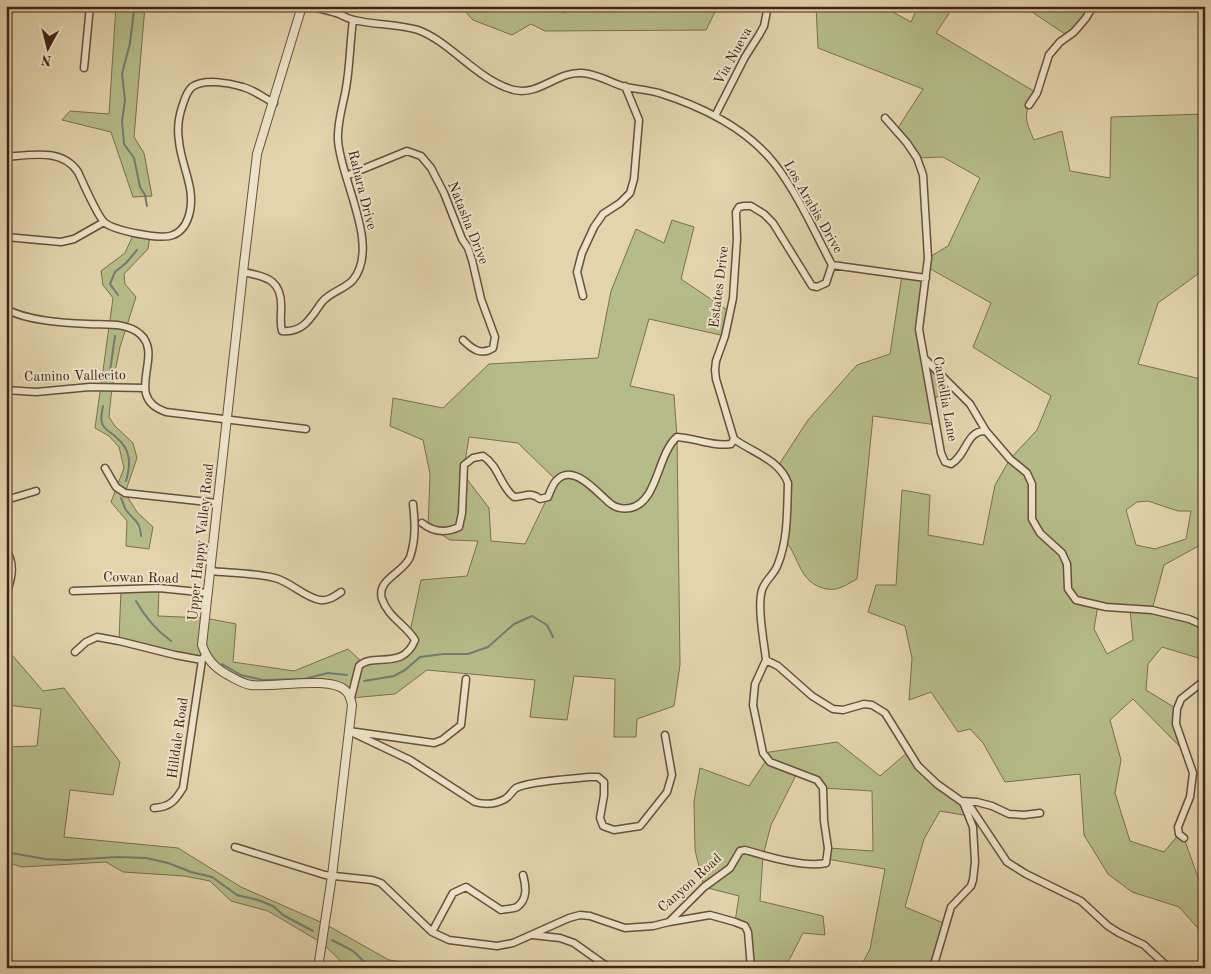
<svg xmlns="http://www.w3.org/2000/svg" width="1211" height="974" font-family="'Old Standard TT',serif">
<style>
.green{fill:#b5bc89;stroke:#7b7050;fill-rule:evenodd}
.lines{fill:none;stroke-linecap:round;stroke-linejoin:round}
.stream{stroke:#767b75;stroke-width:2}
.minor-casing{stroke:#6a4f3c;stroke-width:9}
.tertiary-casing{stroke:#6a4f3c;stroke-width:10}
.minor{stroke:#ede3ca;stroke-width:6}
.tertiary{stroke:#ede3ca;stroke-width:8}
.labels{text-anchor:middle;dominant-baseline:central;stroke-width:4;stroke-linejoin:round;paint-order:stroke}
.street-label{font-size:14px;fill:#412317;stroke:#ede3ca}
</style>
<rect width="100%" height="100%" fill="#e3d4ad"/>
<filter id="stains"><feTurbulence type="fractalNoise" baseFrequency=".004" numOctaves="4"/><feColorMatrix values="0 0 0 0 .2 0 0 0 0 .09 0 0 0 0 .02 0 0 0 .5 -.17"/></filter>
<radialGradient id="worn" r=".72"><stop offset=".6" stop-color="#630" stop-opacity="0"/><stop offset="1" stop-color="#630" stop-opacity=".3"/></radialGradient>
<path class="green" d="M116,6h29l-11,131 10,16 8,43 -19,1 -22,-65 -49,-12 8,-9 39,3z
M460,6h79l26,7 4,-7h56l21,5 1,-5h39l13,5 3,-5h16l-12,24 -161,1 -14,-7 -19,11 -39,-15z
M816,6h66l29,16 7,-16h36l-18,27 101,60c-15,20 -12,26 -3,47l28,-9 8,40 40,7 1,-61 94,-3v158l-3,-1 -44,32 -20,61 67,16v166l-1,-3 -40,22 -12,45 53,16v34l-43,-13 -14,17 -2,26 31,19 -1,15 12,31 -55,-56 -23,21 11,40 -6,33 15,48 34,11 15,-18 5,4 21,59v39l-26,-29 -47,-15 -24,-18 -24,-39 -4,-61 -75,8 -22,-39 -13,-14 -12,3 -27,-40 -22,8 3,-42 -7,-32 -37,-14 8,-27h20l6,-95 28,5 -2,40 55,10 12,-60 15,-26 27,-29 14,-34 -78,-49 18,-44 -64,-36 1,-9 20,-12 32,-68 -37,-21 -26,1 -21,-27 27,-42 -105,-41zM1148,501l30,10h13l-5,28 -31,10 -19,-4 -10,-35 11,-8zM1098,605l32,4 3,31 -26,14 -13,-25z
M1023,6h70l-25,30z
M672,220l22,7 -13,52 49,33 -5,24 -76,-17 -19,67 44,9 3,42 3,228 -6,41 -37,13 -1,18h-22l1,-58 -41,-3 -7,44 -37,-3 5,-37 -108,-10 -32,24 -44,4 -15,-13h-86l-48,-25 -83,-19 2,-52 38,-1 -1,28 47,2 31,6 -3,38 61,9 54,-22 14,13 41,-6 11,-12 -4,-12 11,-52 46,-4 11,-35 -28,-1 -15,-10 -7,-2 2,-54 -7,-34 -33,-14 3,-28 50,10 46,-44 109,-6 13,-67 25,-62 28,14zM469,437l49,6 38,37 -31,64 -34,-3 -2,-33 -26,-34z
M134,233l16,2 -2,14 -24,25 1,10 11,13 -16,50 -8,40 -3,30 6,9 18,17 4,15 -12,35 12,19 16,15 -4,22 -23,-3 1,-25 -16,-19 13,-34 -5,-21 -10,-11 -14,-8 18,-130 -10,-13 -2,-14 24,-18z
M902,275l24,3 -7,51 6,30 32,28 -24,12 4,26 -64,-9 -16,163c-7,4 -14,8 -21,10 -6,1 -11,0 -16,-2 -21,-7 -22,-33 -36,-48l4,-56 -10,-17 30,-46 49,-55 33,-11z
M6,648l37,43 21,-3 56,74 -7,33 -43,-5 -6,47 114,11 63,39 84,37 64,36 49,8h-90l-26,-25 -54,-32 -37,-10 -21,-20 -26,-5 -61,-4 -17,-10 -84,5 -16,-5v-115l31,-1 4,-37 -35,-4z
M837,742l43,34 29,-25 9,15 45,36 6,14 -29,-5 -16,28 -19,68 41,17 -13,44h-73l10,-19 15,-80 -58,-10 1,-11 45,3 -1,-60 -49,-3 -6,-8 -20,-7 -26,52 -8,31 -3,45 63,15 2,19 -22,-2 -18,35h-34l-3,-36 -13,-10 4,-26 -35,-9 -9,-37 -1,-49 6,-33 49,18 18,-27 -4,-6z"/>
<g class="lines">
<path class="stream" d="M133,6l1,4 -4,33 -8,31 3,26 -3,21 2,23 10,14 6,29 5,8 2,11
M118,295l-8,-11 5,-12 11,-9 11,-13
M109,378l6,-42
M103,406c-1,7 -4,16 2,22 3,4 9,6 12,10 14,12 14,26 9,43
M121,498c2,4 3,9 5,12 8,11 14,10 15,26
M136,601c9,16 20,29 35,40
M222,664l19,11 22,5 41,-1 24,-6 19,2
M364,681l30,-5 11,-6 15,-13 23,-3h25l20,-7 26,-23 18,-8 15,9 6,12
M6,852l39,7 22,1 51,-3 28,1 22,5 23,9 21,5 25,18 21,5 15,6 10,9 30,16
M332,940l21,11 18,17"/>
<defs>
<path id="minor" d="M311,6c8,3 17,4 25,7 6,2 12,6 18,7 20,5 45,4 64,10 33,12 60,51 96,60 25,6 44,-19 68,-17 16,1 29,10 43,14 11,2 23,3 34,6 41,13 87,35 115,70 24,31 40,68 58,102l94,13
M84,68l6,-62
M1029,105l8,-12 12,-38 11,-13 14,-10 12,-14 7,-12
M715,116l30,-59 14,-22 5,-9 4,-20
M885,118l22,25 10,15 6,17 5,83 -9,71 22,124 4,9 6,2c16,-9 15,-34 35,-33l24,28 17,14 5,11v35l8,14 22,20 5,11 1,25 8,11 30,7 46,3 37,9 16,7
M6,157c25,-2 56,-9 72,15 5,11 19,43 26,50 10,9 58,18 69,13 10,-4 15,-14 17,-24 5,-24 -9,-46 -11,-70 -2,-12 0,-26 4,-37 2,-6 4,-13 9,-17 12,-9 38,-4 51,0 11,3 21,11 31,16
M346,176l61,-25 14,5 10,12 13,25 18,46 6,9 4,12 9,39 14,38 -2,11c-12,8 -21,1 -30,-8
M6,237l55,5 13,-3 30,-17
M243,272c26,5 40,9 38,39 0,7 -1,13 1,20 22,2 29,-14 40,-29 8,-10 23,-13 31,-22 28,-34 -13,-101 -15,-140 -1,-18 5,-34 8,-52 4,-22 4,-46 7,-68
M583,296l-6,-24 5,-19 12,-26 9,-13 17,-11 10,-10 4,-14 5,-59 -14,-34
M6,309c21,12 59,14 82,15 17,1 38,-2 52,10 25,22 -18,63 26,78l140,17
M926,360l44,44 16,27
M6,390l30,2 54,-5 55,1
M105,468l11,19 9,6 92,10
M6,500l30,-9
M422,523c11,9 24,10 37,4l3,-14 2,-48 9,-7 10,-2c16,10 17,30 31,41 10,0 17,-6 26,2l8,-2c2,-5 5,-14 9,-17 17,-18 42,15 54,24 5,4 12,5 19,4 28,-5 27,-54 47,-71 19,1 36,10 54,7l3,-5
M6,550c10,15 5,30 0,46
M210,571c20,2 46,2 65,7 16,4 30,20 45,22 8,1 14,-3 21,-8
M73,591l86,-3 49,5
M75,652l11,-10 11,-5 22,4 56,14 27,5
M766,660c-2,-18 -9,-53 -4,-70 3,-10 13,-16 16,-26 10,-25 9,-54 10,-81 -9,-24 -35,-30 -54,-44l-18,-60 -1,-9 1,-9 9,-25 8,-38 4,-59 -1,-27 3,-5 5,-1h7l13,8 9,9 39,63 5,1 9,-4 6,-18
M766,660l12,6 34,30 21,13 10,1 21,-6 8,1 13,8 33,53 19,18 34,24 36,54 19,12 55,27 27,25 11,7 25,12 25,23
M466,679l-5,46 -19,15 -8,3 -85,-12 61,29 65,42c10,3 21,2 30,-3 5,-3 7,-8 11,-11 13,-7 56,-9 73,-11h9l6,5v13l-4,23 3,8 11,4 26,-4 27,-34 5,-17 -7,-40
M351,698l8,-32c14,-14 44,5 56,-26 -9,-15 -27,-23 -33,-41 -6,-20 22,-26 28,-42 6,-18 5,-35 3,-53
M962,801l15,1 15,4 17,8 15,1 16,-2
M154,808c16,-1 21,-7 29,-20l19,-128 3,-5
M1184,838l-5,-4 -1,-7 12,-30 3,-24 -17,-49 1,-15 4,-10 24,-19
M235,847l90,28 47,5 9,3 51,49 17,8 48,6 16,-3 56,-25 11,-3 10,1 35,12 28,-2 16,-4 35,-35 26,-19 10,-17 5,-1c21,6 60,18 81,13l2,-15 -4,-27 -1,-33 -6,-8 -47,-18 -7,-9 -10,-48 2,-21 11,-24
M669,922l41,-7 25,7 10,4 3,6 3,36
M432,932l21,-39 13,-6 35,23c4,-1 12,-1 16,-3 11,-8 9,-21 6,-32
M532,935l28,3 14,5 35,25
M933,968l18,-61 20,-21 2,-6 2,-18 -2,-35 -10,-25"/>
<path id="tertiary" d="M302,6l-45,148 -14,118 -41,373c5,14 11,21 24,29 8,4 16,10 25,11 22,3 80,-10 95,6 4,4 5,9 6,14l-20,171 -14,92"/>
</defs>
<use href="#minor" class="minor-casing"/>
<use href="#tertiary" class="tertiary-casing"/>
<use href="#minor" class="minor"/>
<use href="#tertiary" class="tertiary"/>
</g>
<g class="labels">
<g class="street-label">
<text transform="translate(733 56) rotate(-61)">Via Nueva</text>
<text transform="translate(362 190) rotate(76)">Rahara Drive</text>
<text transform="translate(813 207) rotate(60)">Los Arabis Drive</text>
<text transform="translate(468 223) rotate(68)">Natasha Drive</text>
<text transform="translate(719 287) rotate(-83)">Estates Drive</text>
<text transform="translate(75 376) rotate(-1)">Camino Vallecito</text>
<text transform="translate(945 399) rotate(80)">Camellia Lane</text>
<text transform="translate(201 542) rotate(-84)">Upper Happy Valley Road</text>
<text transform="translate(141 578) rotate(1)">Cowan Road</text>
<text transform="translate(178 738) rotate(-82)">Hilldale Road</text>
<text transform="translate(690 883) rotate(-42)">Canyon Road</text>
</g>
</g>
<rect width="1211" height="974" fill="none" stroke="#e3d4ad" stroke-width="25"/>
<rect x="8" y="8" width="1196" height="959" fill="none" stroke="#412317" stroke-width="2.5"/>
<rect x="12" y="12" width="1186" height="949" fill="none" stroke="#412317"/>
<g transform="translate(48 48) rotate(187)" stroke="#ede3ca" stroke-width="4" paint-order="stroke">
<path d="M0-4L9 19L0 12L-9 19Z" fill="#412317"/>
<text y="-8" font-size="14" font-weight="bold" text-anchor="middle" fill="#412317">N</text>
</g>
<rect width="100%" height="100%" filter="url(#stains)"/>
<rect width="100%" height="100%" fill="url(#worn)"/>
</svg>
